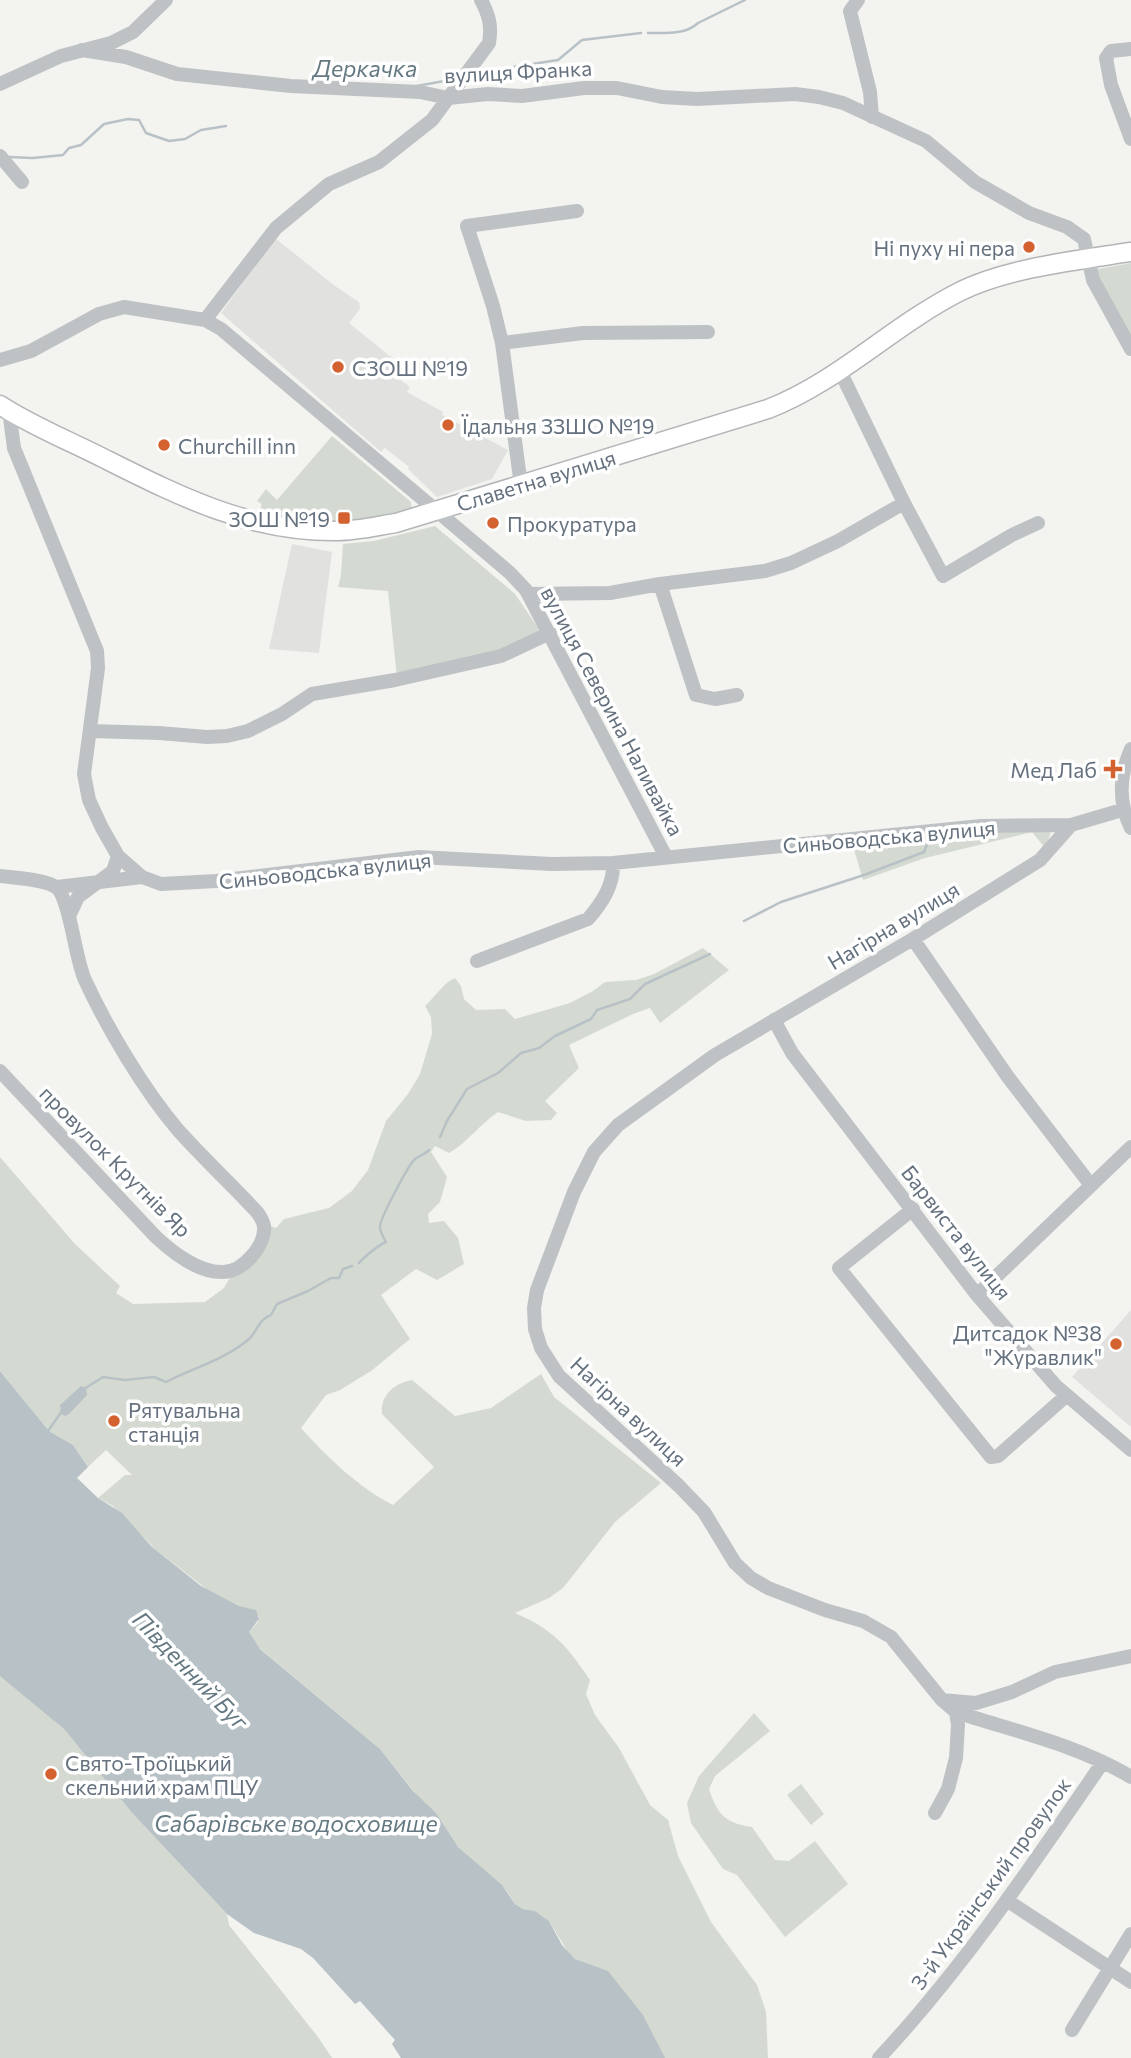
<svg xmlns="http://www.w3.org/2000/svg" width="1131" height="2058" font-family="Commissioner,sans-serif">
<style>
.built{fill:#e1e2e0}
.green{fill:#d4dad1}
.water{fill:#b8c2c6}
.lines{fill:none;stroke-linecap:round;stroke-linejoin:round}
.stream{stroke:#b8c2c6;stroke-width:2.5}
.major-casing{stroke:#b2b5b8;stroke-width:21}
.minor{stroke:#bfc2c5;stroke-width:14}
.major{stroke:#fff;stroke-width:18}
.poi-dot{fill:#d36230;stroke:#fff;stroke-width:2.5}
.labels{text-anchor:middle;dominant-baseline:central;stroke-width:7;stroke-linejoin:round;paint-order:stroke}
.street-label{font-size:21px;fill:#65717e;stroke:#fff}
.poi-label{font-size:21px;fill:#65717e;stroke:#fff;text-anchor:start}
.water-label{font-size:23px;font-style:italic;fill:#657982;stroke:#fff}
</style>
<rect width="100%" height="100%" fill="#f3f3f0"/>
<path class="built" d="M275,238l60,48 24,16 1,7 -11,14 48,39 -7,10 20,15 -3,5 36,20 -1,3 66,35 -16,29 -55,18 -29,-28 1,-2 -24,-19 -4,4 -160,-139z
M292,544l40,8 -13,101 -50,-4z
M1131,1310v117l-59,-50z"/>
<path class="green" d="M1131,263v79l-35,-69 2,-4z
M332,436l79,66 1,8c-32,9 -67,16 -100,13 -19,-2 -36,-5 -55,-6l5,-13 -5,-3 9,-12 11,11z
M435,526l80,68 28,41 -43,20 -103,23 -9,-87 -50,-4 3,-12 2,-31 31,-3z
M981,826l70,5 -5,18 -14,-17 -107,26 -62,22 -12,-41z
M703,948l26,22 -69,53 -10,-15 -17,6 -64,31 10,23 -34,33 12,12 -6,7 -25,1 -28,-9c-18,12 -30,30 -49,41l-14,-7 -4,6 16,25 -7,25 -12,12 1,9 15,-2 14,17 6,26 -27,16 -21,-11 -35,26 29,44 -39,32 -31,19 -14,5 -25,33c26,29 57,59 92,77l41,-38 -52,-53c-2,-18 12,-31 30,-34l43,36 36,-8 50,-34 13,23 107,86 -46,39 -52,66 -14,10 -34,15c39,17 52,33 75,67l-4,14 9,21 24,33 31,57 18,15 10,36 33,66 46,63 9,27 2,46h-121l-55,-92 -17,-7 -7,-7 -19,-31 -14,-10 -12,-2 -8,-5 -9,-14 -48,-43 -78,-98 -123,-103 -8,-14 9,-10 1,-6 -50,-25 -54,-42 -42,-43 -15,-8 27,-23h7l-26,-25 -18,17 -15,-22 -24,-14 -49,-60v-214l75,87 45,42 -4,7 17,11 72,-2 19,-14 11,-19 12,-8 17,-38 12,5 8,-9 45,-11 23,-17 16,-21 18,-49 22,-27 12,-20 12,-40 -1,-17 -6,-11c11,-10 18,-23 30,-28l6,8 3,13 12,11 29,-1 10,10 55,-16 23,-12 12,-9 31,-2 18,-6z
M0,1672l64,57 69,85 94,100 2,11 89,112 14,21h-332z
M754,1713l16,18 -55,45 -6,13c8,25 16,34 43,38l23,33 14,1 26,-20 33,43 -63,53 -48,-62 -14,-6 -32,-46 -4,-20 12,-27z
M801,1784l23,30 -13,11 -24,-30z"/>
<path class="water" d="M0,1371l49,60 24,14 15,22 -11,11 21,20 24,15 29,33 50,40 38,20 17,4 3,9 -10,13 11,17 120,100 33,42 23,22 22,34 44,38 13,19 8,5 12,2 14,10 13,24 13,14 33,12 35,44 22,43h-264l-9,-14 3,-4 -35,-39 -5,3 -42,-46 -12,-9 -47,-16 -27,-19 -94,-100 -69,-85 -64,-53z
M81,1386l5,2 1,7 -18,19 -4,2 -4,-2 -1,-9z"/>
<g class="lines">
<path class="stream" d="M648,33c16,0 38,2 50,-10l47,-23
M472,75l22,-5 64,-10 24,-20 59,-7
M417,86l38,-7
M8,157l25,1 30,-3 6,-7 12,-3 23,-21 24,-5 11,1 7,13 23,8 16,-2 16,-9 25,-4
M744,921l37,-19 83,-27 60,-23 5,-13
M440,1137l7,-16 20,-32 31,-16 23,-20 18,-5 16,-12 36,-17 6,-9 33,-11 15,-15 65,-30
M359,1263c5,-6 21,-19 27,-21 -2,-4 -6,-10 -6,-15 -1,-7 29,-63 35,-68 5,-4 9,-4 14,-9
M84,1389l19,-12 22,3 29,-3 12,5c27,-14 61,-23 84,-44 8,-8 9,-19 21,-23l6,-11 31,-13 23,-13h8l4,-9 9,-3
M48,1431l14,-20"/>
<defs>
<path id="major" d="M0,405c32,21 70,36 105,54 76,38 145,73 232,72 20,0 40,-5 59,-8l372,-114c70,-27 124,-83 191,-117 47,-24 120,-32 172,-40"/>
</defs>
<use href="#major" class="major-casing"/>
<path class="minor" d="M858,0l-8,11 20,81 2,25
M1131,49l-20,2 -5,7 5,27 20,54
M82,50l44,7 51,17 114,12 129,6 28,6 40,-4 34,2 62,-8h33l45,9 35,2 98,-5 24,3 24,6 83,38 49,41 54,31 38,14 17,12 9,41 38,69
M0,84l61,-28 50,-13 22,-11 33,-32
M0,156l22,26
M205,320l71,-92 53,-44 50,-22 53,-42 57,-77c3,-17 0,-28 -8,-43
M502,343l81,-10 125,-1
M0,360l31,-9 68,-37 25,-7 81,13 16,9 223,188 66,56 16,17 140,267
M840,371l64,132
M9,410l5,38 83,203 1,17 -14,106 5,26 13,28 16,28 24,21 19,7 55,-3 203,-24 133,7 61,-1 368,-37 90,-1 51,-15
M521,486l-19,-143 -9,-37 -26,-80 110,-15
M660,584l36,111 19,4 22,-4
M529,594l81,-1 50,-9 105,-13 26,-8 47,-22 66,-38 39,73 69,-41 26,-12
M90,731l69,2 48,4 20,-1 21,-5 34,-17 30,-20 83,-14 106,-24 49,-23
M1131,749c-12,28 -13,53 0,79
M0,876c14,2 47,3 57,12 13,11 18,71 28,92 22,48 59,110 93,150 25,28 53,54 79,82 3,4 6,9 7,14 2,19 -21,46 -41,46 -24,1 -51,-20 -67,-35l-156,-166
M57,887l85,-10
M69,916l9,-19 35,-26 5,-15
M913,939l95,138 82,107
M477,961l111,-42c14,-16 26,-34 25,-56
M774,1020l18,33 185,242 79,91 75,64
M913,1209l-74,59 152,189 7,-1 68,-60
M977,1295l154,-148
M942,1700l34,3 36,-11 43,-20 76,-16
M956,1712c58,19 122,33 175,65
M935,1813l13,-24 8,-31 2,-33 -2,-13 -14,-12 -51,-63 -28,-16 -38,-11 -57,-22 -17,-10 -16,-15 -31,-51 -25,-26 -120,-110 -18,-28 -6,-19 -1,-21 3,-18 37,-98 20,-40 24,-27 97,-70 198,-116 127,-79 31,-35
M1008,1901l123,81
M1072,2030l59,-96
M879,2058c85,-91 154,-194 224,-296"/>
<use href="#major" class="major"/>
</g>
<g class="poi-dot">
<circle cx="1029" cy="247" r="7"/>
<circle cx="338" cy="367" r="7"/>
<circle cx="448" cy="425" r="7"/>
<circle cx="164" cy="445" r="7"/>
<rect x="337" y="511" width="14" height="14" rx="3.5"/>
<circle cx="493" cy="523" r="7"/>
<path d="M1109.5 758.5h7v7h7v7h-7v7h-7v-7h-7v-7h7z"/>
<circle cx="1116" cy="1344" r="7"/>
<circle cx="114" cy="1421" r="7"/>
<circle cx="51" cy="1774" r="7"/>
</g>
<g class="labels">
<g class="street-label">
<text transform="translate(518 71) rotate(-3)">вулиця Франка</text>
<text transform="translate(536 480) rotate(-17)">Славетна вулиця</text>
<text transform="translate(613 711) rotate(62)">вулиця Северина Наливайка</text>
<text transform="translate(889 836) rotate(-5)">Синьоводська вулиця</text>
<text transform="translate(325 870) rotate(-6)">Синьоводська вулиця</text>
<text transform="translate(893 925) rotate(-31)">Нагірна вулиця</text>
<text transform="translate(116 1161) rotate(45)">провулок Крутнів Яр</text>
<text transform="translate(957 1232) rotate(52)">Барвиста вулиця</text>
<text transform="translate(629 1411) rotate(43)">Нагірна вулиця</text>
<text transform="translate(990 1883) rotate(-54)">3-й Український провулок</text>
</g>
<g class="poi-label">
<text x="1015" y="247" text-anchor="end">Ні пуху ні пера</text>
<text x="352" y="367">СЗОШ №19</text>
<text x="462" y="425">Їдальня ЗЗШО №19</text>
<text x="178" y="445">Churchill inn</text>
<text x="330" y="518" text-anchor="end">ЗОШ №19</text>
<text x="507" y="523">Прокуратура</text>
<text x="1097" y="769" text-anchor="end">Мед Лаб</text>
<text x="1102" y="1332" text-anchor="end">Дитсадок №38<tspan x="1102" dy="24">"Журавлик"</tspan></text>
<text x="128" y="1409">Рятувальна<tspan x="128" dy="24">станція</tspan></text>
<text x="65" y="1762">Свято-Троїцький<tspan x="65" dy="24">скельний храм ПЦУ</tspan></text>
</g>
<g class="water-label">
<text x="365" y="68">Деркачка</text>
<text transform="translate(191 1670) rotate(46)">Південний Буг</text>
<text x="296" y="1823">Сабарівське водосховище</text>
</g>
</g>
</svg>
